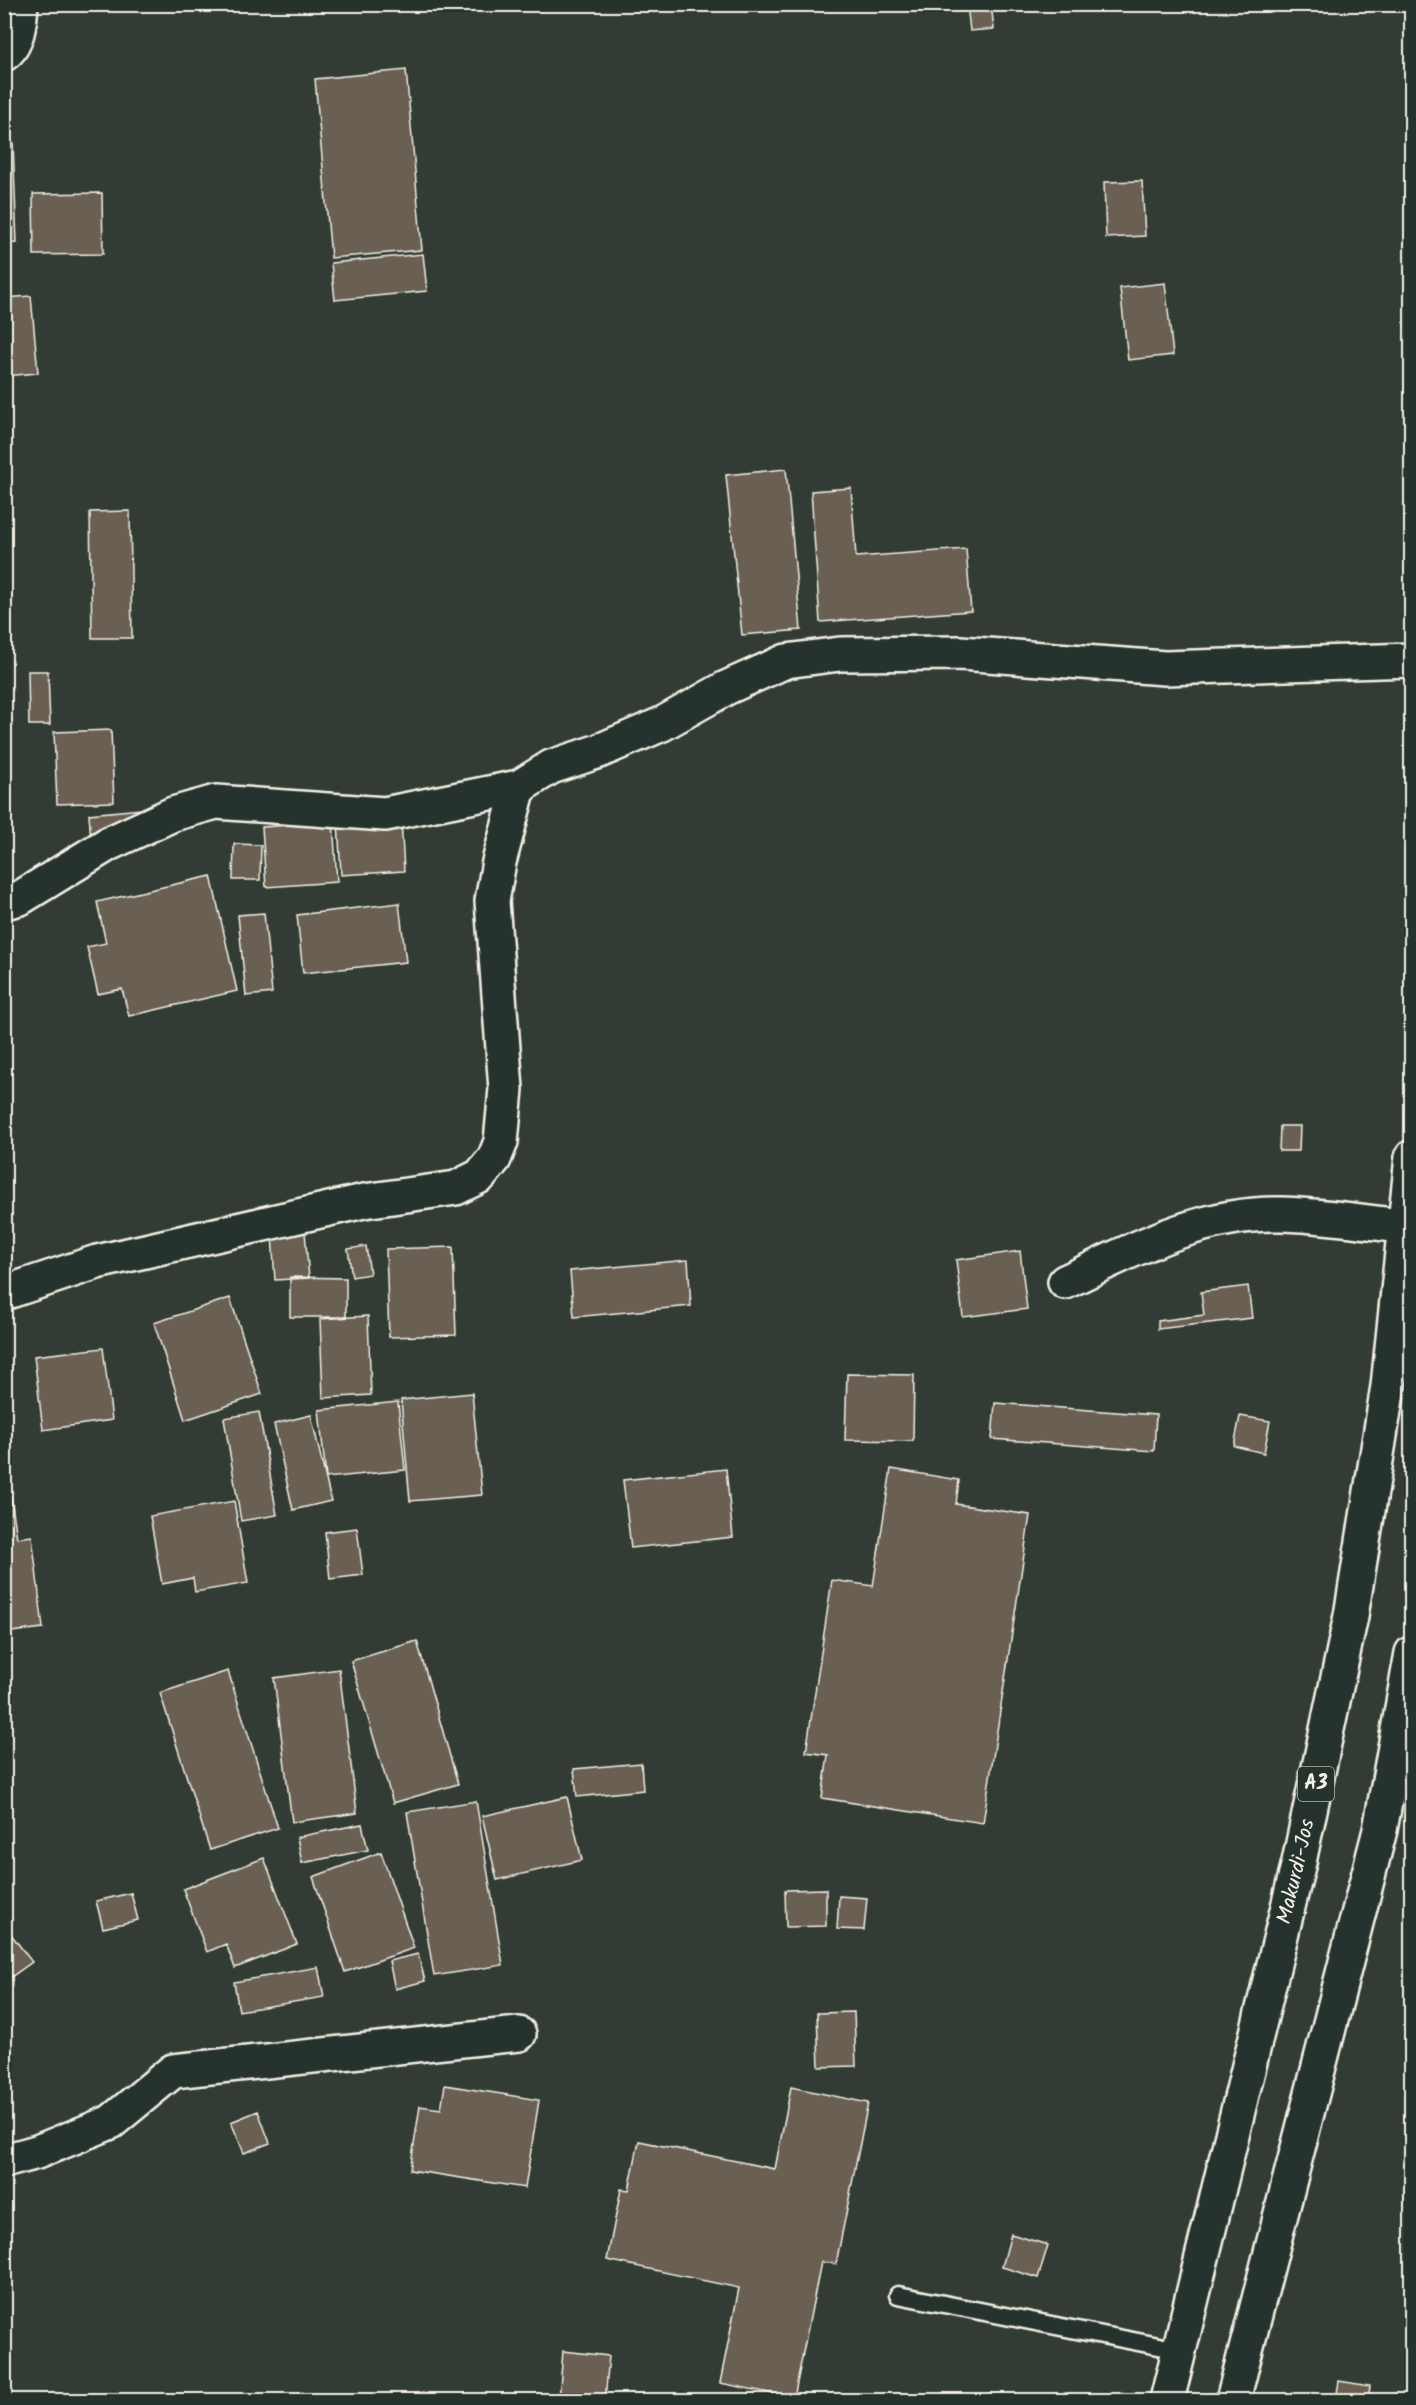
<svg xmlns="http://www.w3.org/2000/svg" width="1416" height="2405" font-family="Kalam,sans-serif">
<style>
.building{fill:#696152;stroke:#f4f1e8;stroke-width:1.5}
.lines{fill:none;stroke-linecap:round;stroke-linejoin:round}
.service-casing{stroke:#f4f1e8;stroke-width:21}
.minor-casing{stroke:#f4f1e8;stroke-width:38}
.trunk-casing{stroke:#f4f1e8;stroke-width:38}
.service{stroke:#26332d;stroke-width:16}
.minor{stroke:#26332d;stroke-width:33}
.trunk{stroke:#26332d;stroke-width:33}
.labels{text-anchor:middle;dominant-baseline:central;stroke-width:4.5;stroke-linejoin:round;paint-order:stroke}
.shield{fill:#26332d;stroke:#b6b8b0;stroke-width:1.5}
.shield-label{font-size:20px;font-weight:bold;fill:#f4f1e8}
.street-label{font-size:21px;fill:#f4f1e8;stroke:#26332d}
</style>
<rect width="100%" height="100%" fill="#333c34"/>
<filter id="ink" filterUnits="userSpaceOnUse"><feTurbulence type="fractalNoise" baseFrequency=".0167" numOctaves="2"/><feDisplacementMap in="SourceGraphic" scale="12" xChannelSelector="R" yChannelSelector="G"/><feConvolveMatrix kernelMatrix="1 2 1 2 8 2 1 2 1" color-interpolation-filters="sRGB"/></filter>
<g filter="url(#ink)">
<path class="building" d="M967,4h24l3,25 -24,2z
M967,4h24l3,25 -24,2z
M406,70l16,180 -91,8 -16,-179z
M406,70l16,180 -91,8 -16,-179z
M4,142h9l4,101 -13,1z
M4,142h9l4,101 -13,1z
M1142,181l3,55 -39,2 -2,-56z
M1142,181l3,55 -39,2 -2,-56z
M102,193l1,61 -69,1 -1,-61z
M102,193l1,61 -69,1 -1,-61z
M423,254l4,37 -92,9 -4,-37z
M423,254l4,37 -92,9 -4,-37z
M1165,283l8,72 -45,5 -8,-72z
M1165,283l8,72 -45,5 -8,-72z
M31,296l7,77 -34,3v-78z
M31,296l7,77 -34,3v-78z
M786,469l15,161 -59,5 -16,-160z
M786,469l15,161 -59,5 -16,-160z
M851,488l5,69 110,-8 5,62 -151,11 -9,-131z
M851,488l5,69 110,-8 5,62 -151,11 -9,-131z
M130,511l2,127h-40l-2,-126z
M130,511l2,127h-40l-2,-126z
M28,671h20l2,54h-21z
M28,671h20l2,54h-21z
M111,730l3,72 -57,2 -3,-72z
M111,730l3,72 -57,2 -3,-72z
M141,809l2,28 -52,5 -2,-28z
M141,809l2,28 -52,5 -2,-28z
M401,818l3,53 -63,4 -3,-53z
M401,818l3,53 -63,4 -3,-53z
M333,822l4,60 -71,5 -4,-60z
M333,822l4,60 -71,5 -4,-60z
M234,844l27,1 -1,35h-27z
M234,844l27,1 -1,35h-27z
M211,876l26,115 -108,25 -7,-27 -24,5 -11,-47 19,-4 -9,-41z
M211,876l26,115 -108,25 -7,-27 -24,5 -11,-47 19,-4 -9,-41z
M399,903l7,59 -103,11 -6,-58z
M399,903l7,59 -103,11 -6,-58z
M264,913l8,80 -26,3 -8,-81z
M264,913l8,80 -26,3 -8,-81z
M1280,1126h20l-1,25h-20z
M1280,1126h20l-1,25h-20z
M305,1232l4,46 -34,2 -3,-45z
M305,1232l4,46 -34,2 -3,-45z
M366,1246l4,28 -18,3 -4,-28z
M366,1246l4,28 -18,3 -4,-28z
M453,1247l3,88 -67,2 -3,-88z
M453,1247l3,88 -67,2 -3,-88z
M1020,1251l7,58 -64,8 -7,-57z
M1020,1251l7,58 -64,8 -7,-57z
M688,1260l3,46 -117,11 -4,-46z
M688,1260l3,46 -117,11 -4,-46z
M290,1277l56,1v39h-56z
M290,1277l56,1v39h-56z
M1248,1286l4,32 -94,11v-8l46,-6 -3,-23z
M1248,1286l4,32 -94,11v-8l46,-6 -3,-23z
M230,1298l32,96 -77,26 -31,-97z
M230,1298l32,96 -77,26 -31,-97z
M368,1316l3,79 -48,3 -3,-79z
M368,1316l3,79 -48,3 -3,-79z
M103,1348l9,72 -69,10 -9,-74z
M103,1348l9,72 -69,10 -9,-74z
M847,1374l67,1 -1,66 -68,-1z
M847,1374l67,1 -1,66 -68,-1z
M472,1393l10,102 -72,6 -9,-101z
M472,1393l10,102 -72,6 -9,-101z
M398,1402l7,68 -79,8 -7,-68z
M398,1402l7,68 -79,8 -7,-68z
M995,1403l161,12 -2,36 -162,-12z
M995,1403l161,12 -2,36 -162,-12z
M259,1412l18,103 -36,6 -17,-103z
M259,1412l18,103 -36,6 -17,-103z
M311,1415l20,86 -38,9 -19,-86z
M311,1415l20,86 -38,9 -19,-86z
M1240,1416l30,5 -6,32 -30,-7z
M1240,1416l30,5 -6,32 -30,-7z
M726,1469l7,68 -102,11 -8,-68z
M726,1469l7,68 -102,11 -8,-68z
M891,1469l68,11 -3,24 74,11 -47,308 -161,-25 6,-43 -22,-3 26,-172 41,6z
M891,1469l68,11 -3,24 74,11 -47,308 -161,-25 6,-43 -22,-3 26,-172 41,6z
M11,1497l6,41 15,-2 11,92 -39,5v-135z
M11,1497l6,41 15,-2 11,92 -39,5v-135z
M234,1501l14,82 -53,9 -2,-14 -31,6 -12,-68z
M234,1501l14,82 -53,9 -2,-14 -31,6 -12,-68z
M357,1528l6,47 -33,4 -5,-47z
M357,1528l6,47 -33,4 -5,-47z
M417,1641l41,143 -65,19 -42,-142z
M417,1641l41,143 -65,19 -42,-142z
M339,1669l18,144 -65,9 -18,-144z
M339,1669l18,144 -65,9 -18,-144z
M228,1671l50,157 -68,22 -50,-157z
M228,1671l50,157 -68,22 -50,-157z
M641,1763l2,27 -66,7 -3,-28z
M641,1763l2,27 -66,7 -3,-28z
M567,1797l15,63 -85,20 -15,-64z
M567,1797l15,63 -85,20 -15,-64z
M476,1801l27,164 -69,11 -27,-164z
M476,1801l27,164 -69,11 -27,-164z
M362,1824l6,26 -66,13 -5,-26z
M362,1824l6,26 -66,13 -5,-26z
M381,1852l33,96 -69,24 -32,-95z
M381,1852l33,96 -69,24 -32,-95z
M264,1858l33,86 -62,24 -9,-24 -19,8 -24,-63z
M264,1858l33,86 -62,24 -9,-24 -19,8 -24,-63z
M826,1889v37l-40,1 -1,-37z
M826,1889v37l-40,1 -1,-37z
M131,1893l7,27 -35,8 -7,-27z
M131,1893l7,27 -35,8 -7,-27z
M839,1896l28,2 -3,32 -27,-1z
M839,1896l28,2 -3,32 -27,-1z
M4,1925l28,37 -28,20z
M4,1925l28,37 -28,20z
M418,1954l7,27 -30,8 -6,-28z
M418,1954l7,27 -30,8 -6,-28z
M318,1967l6,30 -85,14 -5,-29z
M318,1967l6,30 -85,14 -5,-29z
M854,2012l2,54 -37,1 -2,-54z
M854,2012l2,54 -37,1 -2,-54z
M445,2085l94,15 -14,88 -115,-18 10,-64 21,3z
M445,2085l94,15 -14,88 -115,-18 10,-64 21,3z
M791,2087l77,16 -32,161 -15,-2 -27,136 -74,-15 19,-95 -132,-28 14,-71 8,1 10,-49 136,28z
M791,2087l77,16 -32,161 -15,-2 -27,136 -74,-15 19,-95 -132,-28 14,-71 8,1 10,-49 136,28z
M258,2111l12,32 -26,10 -13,-31z
M258,2111l12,32 -26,10 -13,-31z
M1011,2234l37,11 -10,33 -36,-11z
M1011,2234l37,11 -10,33 -36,-11z
M563,2351l46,5 -4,44h-46z
M563,2351l46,5 -4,44h-46z
M1339,2381l31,5 -2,14h-32z
M1339,2381l31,5 -2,14h-32z"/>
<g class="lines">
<defs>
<path id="service" d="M898,2295l281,55"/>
<path id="minor" d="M4,54c14,-9 16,-34 17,-50
M4,902l16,-4 88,-54 65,-30 43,-12 169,12 134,-27 32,-20 48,-16 63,-27 64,-36 60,-27 54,-7 120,-1 205,15 247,-8
M1065,1282c69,-33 138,-70 216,-68 41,1 83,8 123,12
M4,1293l93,-31 267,-61 92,-13 24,-12 14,-17 7,-17 5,-53 -14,-188 7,-39 20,-75
M4,2161l33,-9 74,-30 62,-51 346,-37"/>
<g id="trunk">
<path id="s1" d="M1167,2400l132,-538 52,-246 37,-230 24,-229"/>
<path d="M1233,2400l147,-570 32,-177"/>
</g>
</defs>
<use href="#service" class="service-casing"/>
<use href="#minor" class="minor-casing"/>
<use href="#trunk" class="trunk-casing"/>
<use href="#service" class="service"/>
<use href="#minor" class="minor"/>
<use href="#trunk" class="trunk"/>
</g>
</g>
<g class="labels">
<rect class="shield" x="1298" y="1767" width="36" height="34" rx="4.5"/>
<g class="shield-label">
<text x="1316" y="1784">A3</text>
</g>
<g class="street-label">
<text stroke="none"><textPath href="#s1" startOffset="544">Makurdi-Jos</textPath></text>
</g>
</g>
<rect width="1416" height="2405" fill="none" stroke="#26332d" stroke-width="24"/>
<rect x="12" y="12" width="1392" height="2381" fill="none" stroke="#f4f1e8" stroke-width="2" filter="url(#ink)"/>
</svg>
